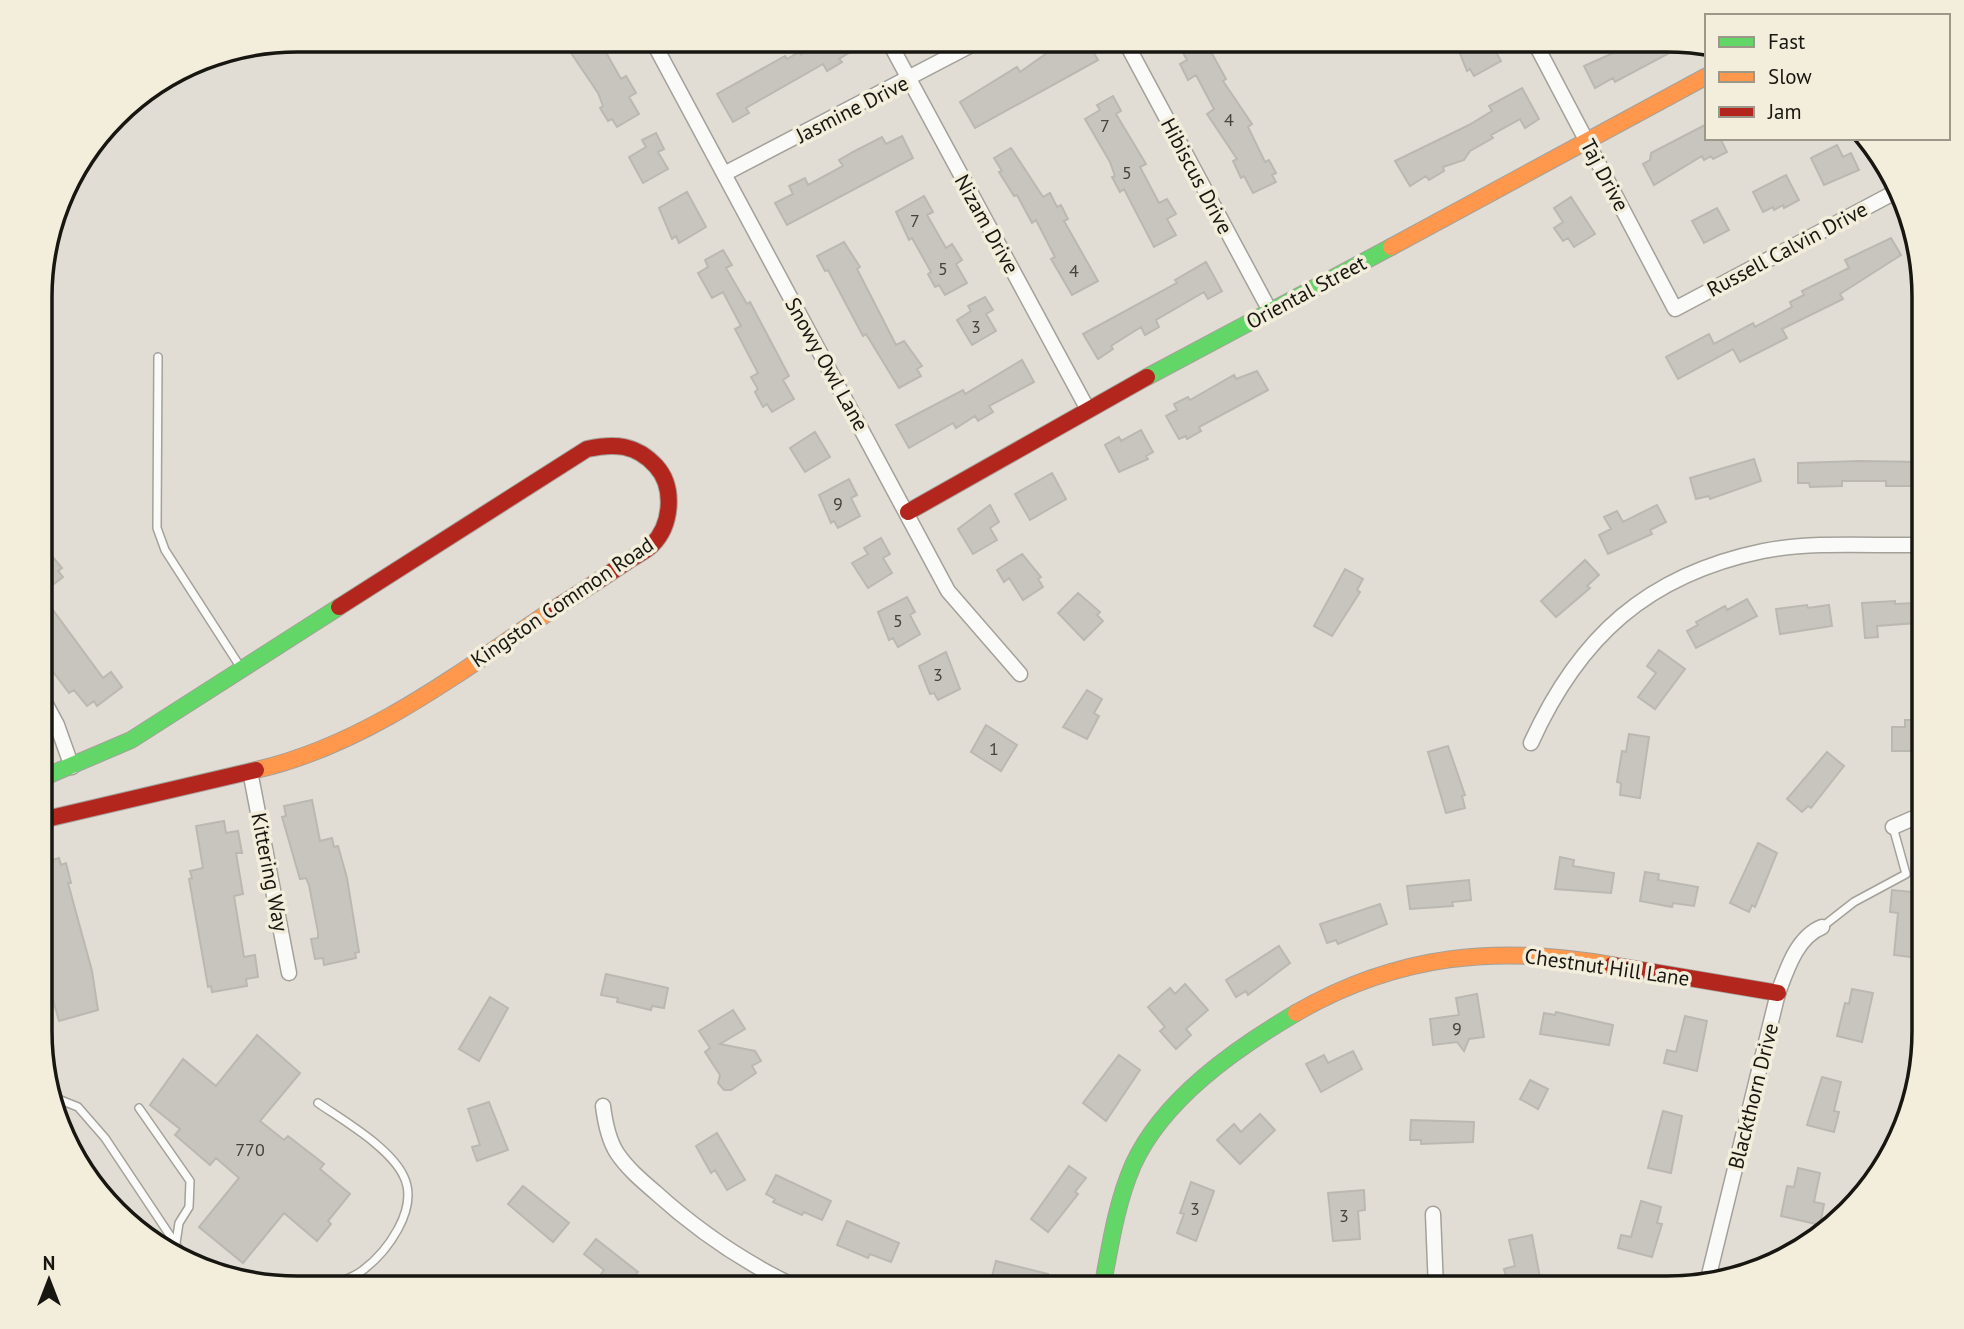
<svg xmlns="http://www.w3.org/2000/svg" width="1964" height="1329" font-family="'PT Sans',sans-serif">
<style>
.building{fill:#c8c5be;stroke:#bbb8b1;stroke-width:2}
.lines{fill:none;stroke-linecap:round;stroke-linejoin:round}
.lane-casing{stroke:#a4a19a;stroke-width:10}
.street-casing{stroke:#a4a19a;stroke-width:17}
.fast-casing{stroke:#a4a19a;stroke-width:18}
.slow-casing{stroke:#a4a19a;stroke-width:18}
.jam-casing{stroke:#a4a19a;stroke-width:18}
.lane{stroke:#fafaf9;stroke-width:7}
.street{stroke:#fafaf9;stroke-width:14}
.fast{stroke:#63d668;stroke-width:16}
.slow{stroke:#ff974d;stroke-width:16}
.jam{stroke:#b3261e;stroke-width:16}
.labels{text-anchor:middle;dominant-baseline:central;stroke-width:7;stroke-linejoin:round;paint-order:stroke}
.number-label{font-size:18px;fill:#44423c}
.street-label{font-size:21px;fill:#181610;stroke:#f3eedc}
.rim{fill:none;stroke:#181610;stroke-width:3.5}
</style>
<rect width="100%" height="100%" fill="#e1ddd4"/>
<path class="building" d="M569,40h30l22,39 5,-3 10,17 -7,4 10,17 -22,13 -5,-8 -4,2 -8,-13 3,-2 -5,-13 -27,-40 4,-2z
M825,40h45l-31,19 3,3 -15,9 -4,-7 -77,44 3,5 -16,9 -16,-28 68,-38 2,3 12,-7 2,3z
M1064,41l6,5 17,-5 11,19 -123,68 -15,-26 57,-35 3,5z
M1177,41h28l21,38 -3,2 29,43 -4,3 17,35 4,-2 7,13 -4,2 4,7 -23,11 -9,-17 -3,2 -8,-17 4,-2 -30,-45 7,-5 -18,-34 -8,5 -8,-16 7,-4z
M1455,41h35l11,20 -27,15 -4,-7 -3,2z
M1640,41l50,1 -75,40 -2,-4 -18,10 -11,-22z
M1522,88l17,31 -14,9 -5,-9 -29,16 2,3 -23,13 -6,9 -21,7 1,4 -15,9 -3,-4 -16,10 -15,-25 74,-36 23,-14 -3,-5z
M1113,96l8,15 -5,3 30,50 -6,3 19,36 8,-4 9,15 -9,5 9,16 -22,12 -30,-58 -4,3 -8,-15 3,-1 -5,-14 -25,-43 15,-9 -3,-5z
M1707,124v14h13l7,14 -14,7 -2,-3 -7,4 -2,-4 -48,29 -11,-21 7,-4 1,-7z
M656,133l8,16 -6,3 10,17 -25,14 -14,-26 17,-10 -4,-7z
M902,136l11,22 -126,67 -12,-22 18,-9 -4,-8 16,-8 3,7 35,-19 -4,-6 14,-8 29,-15 4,7z
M1837,145l6,12 8,-4 8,17 -35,15 -13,-27z
M1011,148l32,49 7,-4 7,14 4,-2 7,14 -4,2 34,60 -26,14 -21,-36 4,-2 -19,-37 -4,3 -15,-28 -3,1 -15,-24 3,-1 -8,-13z
M1786,175l13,25 -15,8 -1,-3 -9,5 -1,-3 -10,5 -10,-20z
M687,192l19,35 -27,16 -3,-7 -4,3 -13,-31z
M924,196l9,16 -6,3 19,33 6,-4 10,16 -6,4 11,19 -22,12 -6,-10 -4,2 -7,-13 3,-2 -19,-34 -3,2 -13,-28z
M1571,197l24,37 -21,13 -6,-9 -5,3 -9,-13 9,-6 -9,-14z
M1717,208l12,22 -25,13 -12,-22z
M1891,238l10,17 -61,39 3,5 -61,30 5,9 -47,24 -7,-13 -55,30 -12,-22 43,-23 5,10 39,-21 2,4 37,-20 -2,-5 14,-7 -2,-4 47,-23 -4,-8z
M844,242l16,25 -3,2 39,76 8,-4 18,25 -5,3 4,7 -22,12 -33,-54 -3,2 -35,-66 -3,1 -8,-15z
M723,250l9,15 -6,3 21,36 3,-2 39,74 -6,4 11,19 -22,13 -5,-8 -4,3 -8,-15 3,-3 -7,-12 7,-4 -23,-44 6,-3 -18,-34 -11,6 -14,-25 10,-6 -3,-7z
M1206,262l16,29 -14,8 -4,-7 -48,28 3,7 -14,8 -4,-8 -30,19 2,3 -15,10 -15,-25 94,-51 -2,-3z
M985,297l8,13 -7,4 10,17 -24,14 -15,-25 14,-9 -3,-5z
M1022,360l12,22 -45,24 4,6 -15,9 -3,-5 -19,12 -3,-5 -44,25 -13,-23 67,-35 2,4z
M1257,371l11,19 -69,37 2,4 -14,8 -1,-3 -7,3 -13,-23 11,-6 -3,-6 14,-7 2,3 44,-25 2,4z
M1141,430l12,22 -7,4 2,3 -29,13 -14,-27 14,-8 2,4z
M815,432l15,25 -25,15 -15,-24z
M1754,459l7,22 -51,18 -1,-3 -13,3 -6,-21z
M1860,461l63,1v20h-4v4h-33v-5h-44v5l-32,1 -1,-4h-11v-20z
M1052,473l14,26 -36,21 -15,-26z
M849,479l8,16 -6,3 9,18 -22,12 -4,-7 -3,2 -12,-28z
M990,505l9,17 -9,6 7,12 -24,14 -15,-25z
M1657,505l9,17 -16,8 2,4 -44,20 -9,-19 12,-6 -7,-12 13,-6 6,11z
M881,538l9,16 -7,4 9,15 -24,15 -16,-25 16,-9 -4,-6z
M42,544l20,24 -4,3 5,6 -21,16z
M1022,554l19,23 -3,2 5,8 -20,13 -14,-22 -5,4 -7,-12z
M1585,560l14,15 -12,11 3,2 -34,29 -15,-16z
M1345,569l18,10 -6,11 3,2 -28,44 -18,-10z
M1078,593l22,19 -3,3 6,6 -19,19 -26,-27z
M42,595l61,83 8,-6 11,15 -25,19 -3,-5 -7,5 -13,-16 -5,3 -27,-36z
M907,597l8,15 -5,3 10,19 -22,13 -5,-9 -4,2 -11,-28z
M1747,599l10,17 -61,32 -9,-17 11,-6 -2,-3 29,-16 2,4z
M1895,601v3l19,-1 2,20 -39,3 1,11 -13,1 -3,-35z
M1807,605l1,3 21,-3 3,21 -52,8 -4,-25z
M1659,650l26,19 -30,40 -17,-12 18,-24 -9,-7z
M946,652l14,37 -22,11 -4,-7 -4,1 -11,-28z
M1087,690l15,9 -8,14 5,3 -12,23 -24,-12z
M1905,720h18v31h-31v-24h13z
M986,725l31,20 -16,26 -30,-19z
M1629,734l20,3 -9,61 -20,-3 1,-12 -4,-1 5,-31 4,1z
M1448,746l17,49 -3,1 3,12 -19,5 -18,-61z
M1827,752l17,14 -33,42 -3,-2 -6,6 -15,-13z
M312,800l8,41 12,-3 2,9 4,-1 9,32 12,74 -4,1 1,5 -32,7 -1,-7 -8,1 -4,-20 7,-1v-6l-9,-47 -3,-7 -6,1 -18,-62 4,-1 -2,-10z
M224,821l2,12 12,-2 4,22h-6l7,41 -9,2 10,61 11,-2 3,22 -12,2 1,7 -35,6 -1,-6 -3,1 -19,-108 3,-1 -2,-7 13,-3 -7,-42z
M1758,843l19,10 -22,54 -3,-2 -3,7 -19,-9z
M1560,857l14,3 -1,6 41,7 -3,20 -56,-4z
M59,858l2,7 5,-2 5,20h-3l24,88 6,39 -39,11 -15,-53 4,-1v-9l-6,-36v-59z
M1645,872l14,2 -1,6 40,7 -4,19 -21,-3 -1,4 -32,-6z
M1469,880l2,20 -19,2 1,4 -43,3 -3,-23z
M1892,890l29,3 -1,18 3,1v15l-5,31 -24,-3 4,-42 -8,-1z
M1380,904l7,20 -49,20 -2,-4 -9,3 -7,-19z
M1279,946l11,17 -42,32 -2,-4 -10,6 -10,-17z
M606,974l62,14 -4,20 -12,-2 -1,4 -34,-8 1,-4 -17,-3z
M1185,984l23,26 -22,19 5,6 -15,14 -16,-18 5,-4 -17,-20 22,-19 5,6z
M1852,989l21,4 -11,49 -25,-6 8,-33 4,1z
M1477,994l7,43 -15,2 -5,12 -7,-9 -24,3 -3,-26 29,-4 -3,-17z
M490,997l18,11 -29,53 -20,-12z
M733,1010l12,19 -25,15 35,7 6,10 -9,5 4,7 -25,17h-7l-6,-7 2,-8 -15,-23 5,-4 -11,-17z
M1556,1012l57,13 -4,20 -69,-11 4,-21 11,2z
M1685,1016l22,5 -10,50 -33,-8 3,-13 9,2z
M257,1035l43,38 -40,48 24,19 4,-4 36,28 -4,5 30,25 -22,27 3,3 -14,17 -33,-28 -41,50 -44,-36 40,-49 -23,-20 -6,7 -35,-30 5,-6 -30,-24 33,-46 33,27z
M1353,1051l9,18 -41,23 -15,-28 18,-9 4,8z
M1119,1055l21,15 -34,51 -23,-18z
M1822,1077l19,5 -7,29 5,1 -5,20 -27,-7z
M1530,1080l18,9 -10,20 -18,-10z
M489,1102l19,48 -31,11 -5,-14 8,-2 -12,-36z
M1663,1111l19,5 -11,57 -23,-5z
M1260,1114l15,16 -35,34 -23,-24 17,-16 7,8z
M1411,1120l63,2 -1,20 -52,2v-4h-11z
M717,1133l28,47 -18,10 -12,-20 -4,3 -15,-27z
M1069,1166l17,12 -11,14 3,2 -30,38 -17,-13z
M1798,1168l22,5 -6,29 10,2 -4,21 -39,-9 6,-30 7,1z
M776,1175l55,26 -9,19 -18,-8 -2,3 -29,-13 2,-3 -9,-5z
M1191,1182l23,9 -18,50 -19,-8 7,-19 -4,-1z
M523,1186l46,37 -16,19 -45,-38z
M1364,1190l1,20 -7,1 2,28 -27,2 -5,-48z
M1641,1201l20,6 -4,16 5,1 -10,33 -34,-9 3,-13 10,2z
M847,1221l52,22 -8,19 -21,-8 -2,4 -31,-13z
M1532,1235l9,48 -32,6 -5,-20 11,-3 -6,-26z
M596,1239l42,33 -13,16h-5l-19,-14 3,-4 -20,-16z
M996,1261l52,13 -3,15 -38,-1 -17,-4z"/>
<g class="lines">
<defs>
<path id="lane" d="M158,357l-1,171 8,22 76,118
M1822,927l32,-25 52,-28 -13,-47
M53,1097l25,10 27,31 82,123
M318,1103c26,18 73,45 86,74 15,32 -17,75 -41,93 -11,9 -28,13 -40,18
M139,1108l51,73 -1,26 -10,16 -3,20"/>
<path id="street" d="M652,40l296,551 72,83
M888,40l199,368
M1125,41l145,270
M1534,41l141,268 224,-119
M724,174l255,-133
M42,697l15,28 15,42
M1531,743c48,-106 116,-168 232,-192 52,-10 108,-5 160,-6
M250,771l39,202
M1893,827l30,-13
M603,1106c2,16 5,33 14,47 10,15 24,27 38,39 44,40 90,71 143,96
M1433,1214l3,75
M1708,1279l70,-286c9,-24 19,-56 44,-66"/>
<path id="fast" d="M1147,377l244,-130
M42,778l89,-38 208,-133
M1102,1289c8,-42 14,-85 31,-124 30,-66 102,-116 163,-152"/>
<path id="slow" d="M1391,247l316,-171
M256,770c110,-25 204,-98 296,-160
M1296,1013c102,-59 201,-68 316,-48"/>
<path id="jam" d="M908,512l239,-135
M339,607l248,-158c27,-6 49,-5 69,17 19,21 16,59 -4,79 -7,7 -19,12 -27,18 -24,16 -48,32 -73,47
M42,820l214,-50
M1612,965l166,28"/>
</defs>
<use href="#lane" class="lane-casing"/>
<use href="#street" class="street-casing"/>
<use href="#fast" class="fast-casing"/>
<use href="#slow" class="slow-casing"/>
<use href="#jam" class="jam-casing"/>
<use href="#lane" class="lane"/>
<use href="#street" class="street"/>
<use href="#fast" class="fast"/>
<use href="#slow" class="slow"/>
<use href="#jam" class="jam"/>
</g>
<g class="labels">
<g class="number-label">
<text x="1229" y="119">4</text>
<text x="1105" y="125">7</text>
<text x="1127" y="172">5</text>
<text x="915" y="220">7</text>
<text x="943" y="268">5</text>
<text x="1074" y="270">4</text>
<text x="976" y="326">3</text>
<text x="838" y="503">9</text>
<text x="898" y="620">5</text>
<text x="938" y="674">3</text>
<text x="994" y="748">1</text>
<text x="1457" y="1028">9</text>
<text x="250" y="1149">770</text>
<text x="1195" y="1208">3</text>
<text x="1344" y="1215">3</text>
</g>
<g class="street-label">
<text transform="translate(852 109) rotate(-27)">Jasmine Drive</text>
<text transform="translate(1605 175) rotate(62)">Taj Drive</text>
<text transform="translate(1197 176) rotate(62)">Hibiscus Drive</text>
<text transform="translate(987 224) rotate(61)">Nizam Drive</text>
<text transform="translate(1787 249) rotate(-28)">Russell Calvin Drive</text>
<text transform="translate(1306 292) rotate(-28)">Oriental Street</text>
<text transform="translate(827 364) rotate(61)">Snowy Owl Lane</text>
<text transform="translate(562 602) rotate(-34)">Kingston Common Road</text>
<text transform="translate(270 872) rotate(79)">Kittering Way</text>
<text transform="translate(1607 967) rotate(8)">Chestnut Hill Lane</text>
<text transform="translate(1753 1096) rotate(-76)">Blackthorn Drive</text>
</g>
</g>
<path d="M0 0H1964V1329H0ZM297 52H1667A245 245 0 0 1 1912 297V1031A245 245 0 0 1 1667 1276H297A245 245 0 0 1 52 1031V297A245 245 0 0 1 297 52Z" fill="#f3eedc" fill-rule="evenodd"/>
<path class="rim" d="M297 52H1667A245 245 0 0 1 1912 297V1031A245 245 0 0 1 1667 1276H297A245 245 0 0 1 52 1031V297A245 245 0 0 1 297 52Z"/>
<rect x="1705" y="14" width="245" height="126" fill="#f3eedc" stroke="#9b988a" stroke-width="2"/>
<rect x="1719" y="37" width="35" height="10" fill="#63d668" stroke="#9b988a" stroke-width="2"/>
<text x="1768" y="49" font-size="21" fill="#181610">Fast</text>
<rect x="1719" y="72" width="35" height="10" fill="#ff974d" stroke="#9b988a" stroke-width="2"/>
<text x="1768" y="84" font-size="21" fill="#181610">Slow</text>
<rect x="1719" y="107" width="35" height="10" fill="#b3261e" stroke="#9b988a" stroke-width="2"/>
<text x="1768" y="119" font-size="21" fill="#181610">Jam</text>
<g transform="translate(49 1280)" stroke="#f3eedc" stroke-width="5" paint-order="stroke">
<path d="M0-5L12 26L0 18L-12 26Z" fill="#181610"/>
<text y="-10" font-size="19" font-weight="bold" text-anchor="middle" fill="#181610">N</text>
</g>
</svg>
